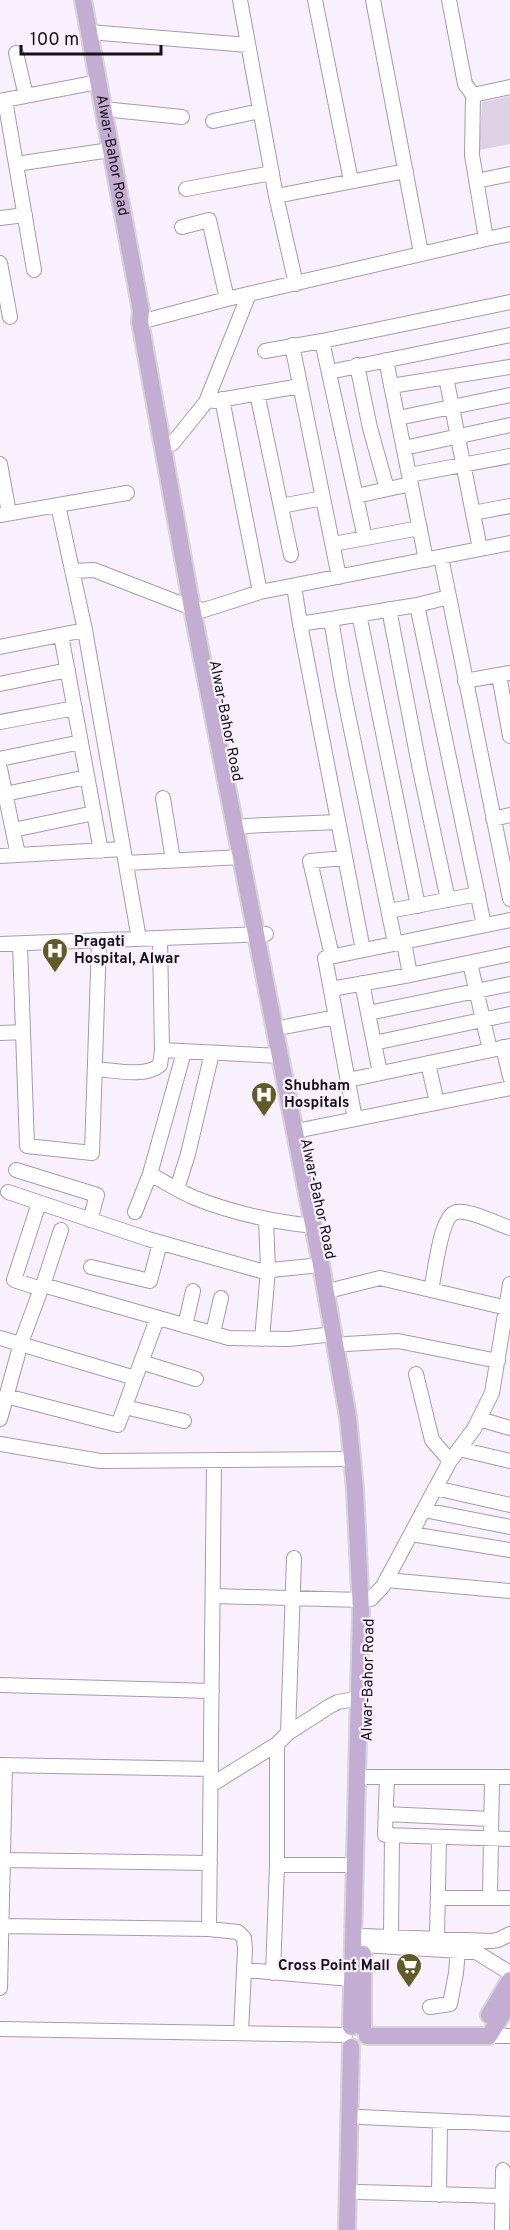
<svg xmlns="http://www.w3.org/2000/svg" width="510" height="2230" font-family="Overpass,sans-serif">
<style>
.green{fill:#ded1e6}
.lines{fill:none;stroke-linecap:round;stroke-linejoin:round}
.minor-casing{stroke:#a79aaf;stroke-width:16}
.major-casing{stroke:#d5d4d6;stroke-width:20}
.minor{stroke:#fff;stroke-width:14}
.major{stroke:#c4add2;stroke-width:16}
.labels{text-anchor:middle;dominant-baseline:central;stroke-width:4.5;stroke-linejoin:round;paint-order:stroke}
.street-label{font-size:15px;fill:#161119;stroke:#f9f0fe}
.poi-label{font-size:15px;font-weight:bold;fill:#161119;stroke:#f9f0fe;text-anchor:start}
</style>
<rect width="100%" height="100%" fill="#f9f0fe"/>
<path class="green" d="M510,96v48l-31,6 3,-48z"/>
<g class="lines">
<defs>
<path id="minor" d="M240,0l36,196 20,88
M315,0l36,181
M373,0l48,253
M449,0l16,84 8,11
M89,32l159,13
M16,53l10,43
M5,100l29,170
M0,101l98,-19
M103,109l79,8
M213,121l47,-10
M16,164l94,-14
M476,181l34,-7
M186,189l86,-16
M276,196l130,-25
M0,218l25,-3
M182,227l27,-7 18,79
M486,239l24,-5
M0,263l10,54
M140,322l87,-23 259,-60 -14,-84 1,-60 37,-8
M322,341l43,197
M292,345l47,232
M265,351l57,-10 188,-39
M386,360l40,200
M357,365l13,63 17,61
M329,372l181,-37
M446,377l34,172
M391,386l119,-19
M257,393l34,162
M222,399l38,193
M214,401l86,-15
M398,418l112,-23
M172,444l34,-42 43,-108
M404,448l106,-23
M0,464l9,49
M409,475l101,-19
M356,496l55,-12
M58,505l27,125 54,309
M281,506l42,-8
M473,513l37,-7
M0,515l127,-22
M333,544l87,-16
M441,557l69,342
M73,571l21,-1 98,38 12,2 56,-18 250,-49
M294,586l6,38 63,326
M417,605l67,320
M389,609l31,161 28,130
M359,614l59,292
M331,619l11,66 53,258
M300,624l117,-19 32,-8
M61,635l40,216
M0,647l85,-17
M499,675l11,61
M465,681l45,-8
M0,684l68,-14
M0,722l75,-14
M0,759l81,-17
M0,769l18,86
M5,794l82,-17
M163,798l10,62
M493,819l17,-4
M245,826l93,-4
M13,830l81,-17
M0,856l123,-7
M126,863l115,-6
M389,911l89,-17
M160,939l2,111
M404,942l6,33
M0,944l266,-10
M332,956l-22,-95 35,-3
M470,963l20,87
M362,983l18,90
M331,989l79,-14 100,-21
M368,1013l142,-29
M284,1027l52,-10
M23,1032l4,114 65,7 7,-212
M0,1033l23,-1 -3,-88
M374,1043l136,-29
M503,1047l7,30
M428,1063l9,40
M95,1069c19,1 50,9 65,-4l2,-15 119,6
M348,1080l162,-34
M355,1119l-30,-161 185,-38
M296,1131l214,-43
M16,1170l81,25 -7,25
M150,1174c15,8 30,18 45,24 38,15 79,24 119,28
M177,1189l11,-35 24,-101
M8,1192l140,47 113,32 60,-6
M135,1212l15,-38 34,-122
M61,1230l-18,55 186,53 60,1 45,-5
M91,1267l59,14 10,-38
M336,1289l44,-11 127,30
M431,1290c4,-16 9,-74 25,-78 12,-3 42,12 54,16
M185,1326l8,-35
M213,1333l8,-35
M0,1338l135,40
M262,1339l6,-69 -2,-51
M346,1344l52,-3 100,20
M141,1362l55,17
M416,1374l16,66 18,21
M6,1396l112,29 39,-106
M125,1407l59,14
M0,1419l21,-76 20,-54 -27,-9 25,-77
M479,1419l31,9
M0,1444l100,17 252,-2
M459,1449l51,12
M435,1488l75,17
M424,1510l86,17
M411,1534l99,16
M386,1580l124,11
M213,1596l148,4
M371,1599l12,-13 67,-125 24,-32 18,-36 18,-109
M0,1685l212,6
M288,1733l6,-175
M0,1765l211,4
M358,1777h152
M387,1777l-2,58 125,4
M211,1785l66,-41 11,-11 42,-27 8,-4 22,-4
M386,1814l105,5
M4,1860l206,3
M277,1865h78
M490,1897l2,-120
M438,1898h72
M1,1926l208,3 29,3 6,6 1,11 -4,84
M209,1929l5,-468
M363,1936l128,5 7,-1 12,-6
M391,1936l1,-101
M437,1938l2,-101
M363,1945l113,7 34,21
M245,1970l106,9
M273,1973l4,-108v-121
M0,1988l5,-223
M430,2007l20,-3 6,-31 2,-23
M0,2029l345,6
M489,2036h21
M360,2117l150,7
M358,2192l144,4
M439,2195l1,-73
M502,2230l1,-60"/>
<g id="major">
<path id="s1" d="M83,0l58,311 -1,11 3,16 49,270 129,657 27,152 7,72 6,122 -10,416"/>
<path d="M363,1954v74"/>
<path d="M489,2015l21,-35"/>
<path d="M367,2036h122l21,-34"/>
<path d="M347,2230l4,-183"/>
</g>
</defs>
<use href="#minor" class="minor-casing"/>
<use href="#major" class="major-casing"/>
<use href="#minor" class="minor"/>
<use href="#major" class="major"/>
</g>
<defs>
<symbol id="hospital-pin" viewBox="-11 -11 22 30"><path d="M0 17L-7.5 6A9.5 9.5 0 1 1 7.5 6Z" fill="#615b27" stroke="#f9f0fe"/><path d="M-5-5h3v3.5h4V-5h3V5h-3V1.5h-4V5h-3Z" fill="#fff"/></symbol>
<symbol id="supermarket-pin" viewBox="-11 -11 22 30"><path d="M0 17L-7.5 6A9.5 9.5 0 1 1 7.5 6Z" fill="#615b27" stroke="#f9f0fe"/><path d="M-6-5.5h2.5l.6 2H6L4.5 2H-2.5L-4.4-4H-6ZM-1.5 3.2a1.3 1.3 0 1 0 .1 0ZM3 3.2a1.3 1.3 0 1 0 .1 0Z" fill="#fff"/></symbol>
</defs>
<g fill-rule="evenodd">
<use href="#hospital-pin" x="40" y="936" width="30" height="40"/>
<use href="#hospital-pin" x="249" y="1080" width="30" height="40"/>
<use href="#supermarket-pin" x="394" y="1951" width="30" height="40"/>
</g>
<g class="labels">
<g class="street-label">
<text stroke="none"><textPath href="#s1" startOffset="158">Alwar-Bahor Road</textPath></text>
<text transform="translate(225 721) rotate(79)">Alwar-Bahor Road</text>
<text transform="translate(317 1199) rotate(78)">Alwar-Bahor Road</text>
<text transform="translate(369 1680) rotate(-89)">Alwar-Bahor Road</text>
</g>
<g class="poi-label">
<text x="74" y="942">Pragati<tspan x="74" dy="17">Hospital, Alwar</tspan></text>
<text x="284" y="1086">Shubham<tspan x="284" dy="17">Hospitals</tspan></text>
<text x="390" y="1966" text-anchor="end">Cross Point Mall</text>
</g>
</g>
<path d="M21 45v9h140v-9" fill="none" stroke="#161119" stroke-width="3"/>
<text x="30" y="45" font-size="18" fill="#161119" stroke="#f9f0fe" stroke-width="4.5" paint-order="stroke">100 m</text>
</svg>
